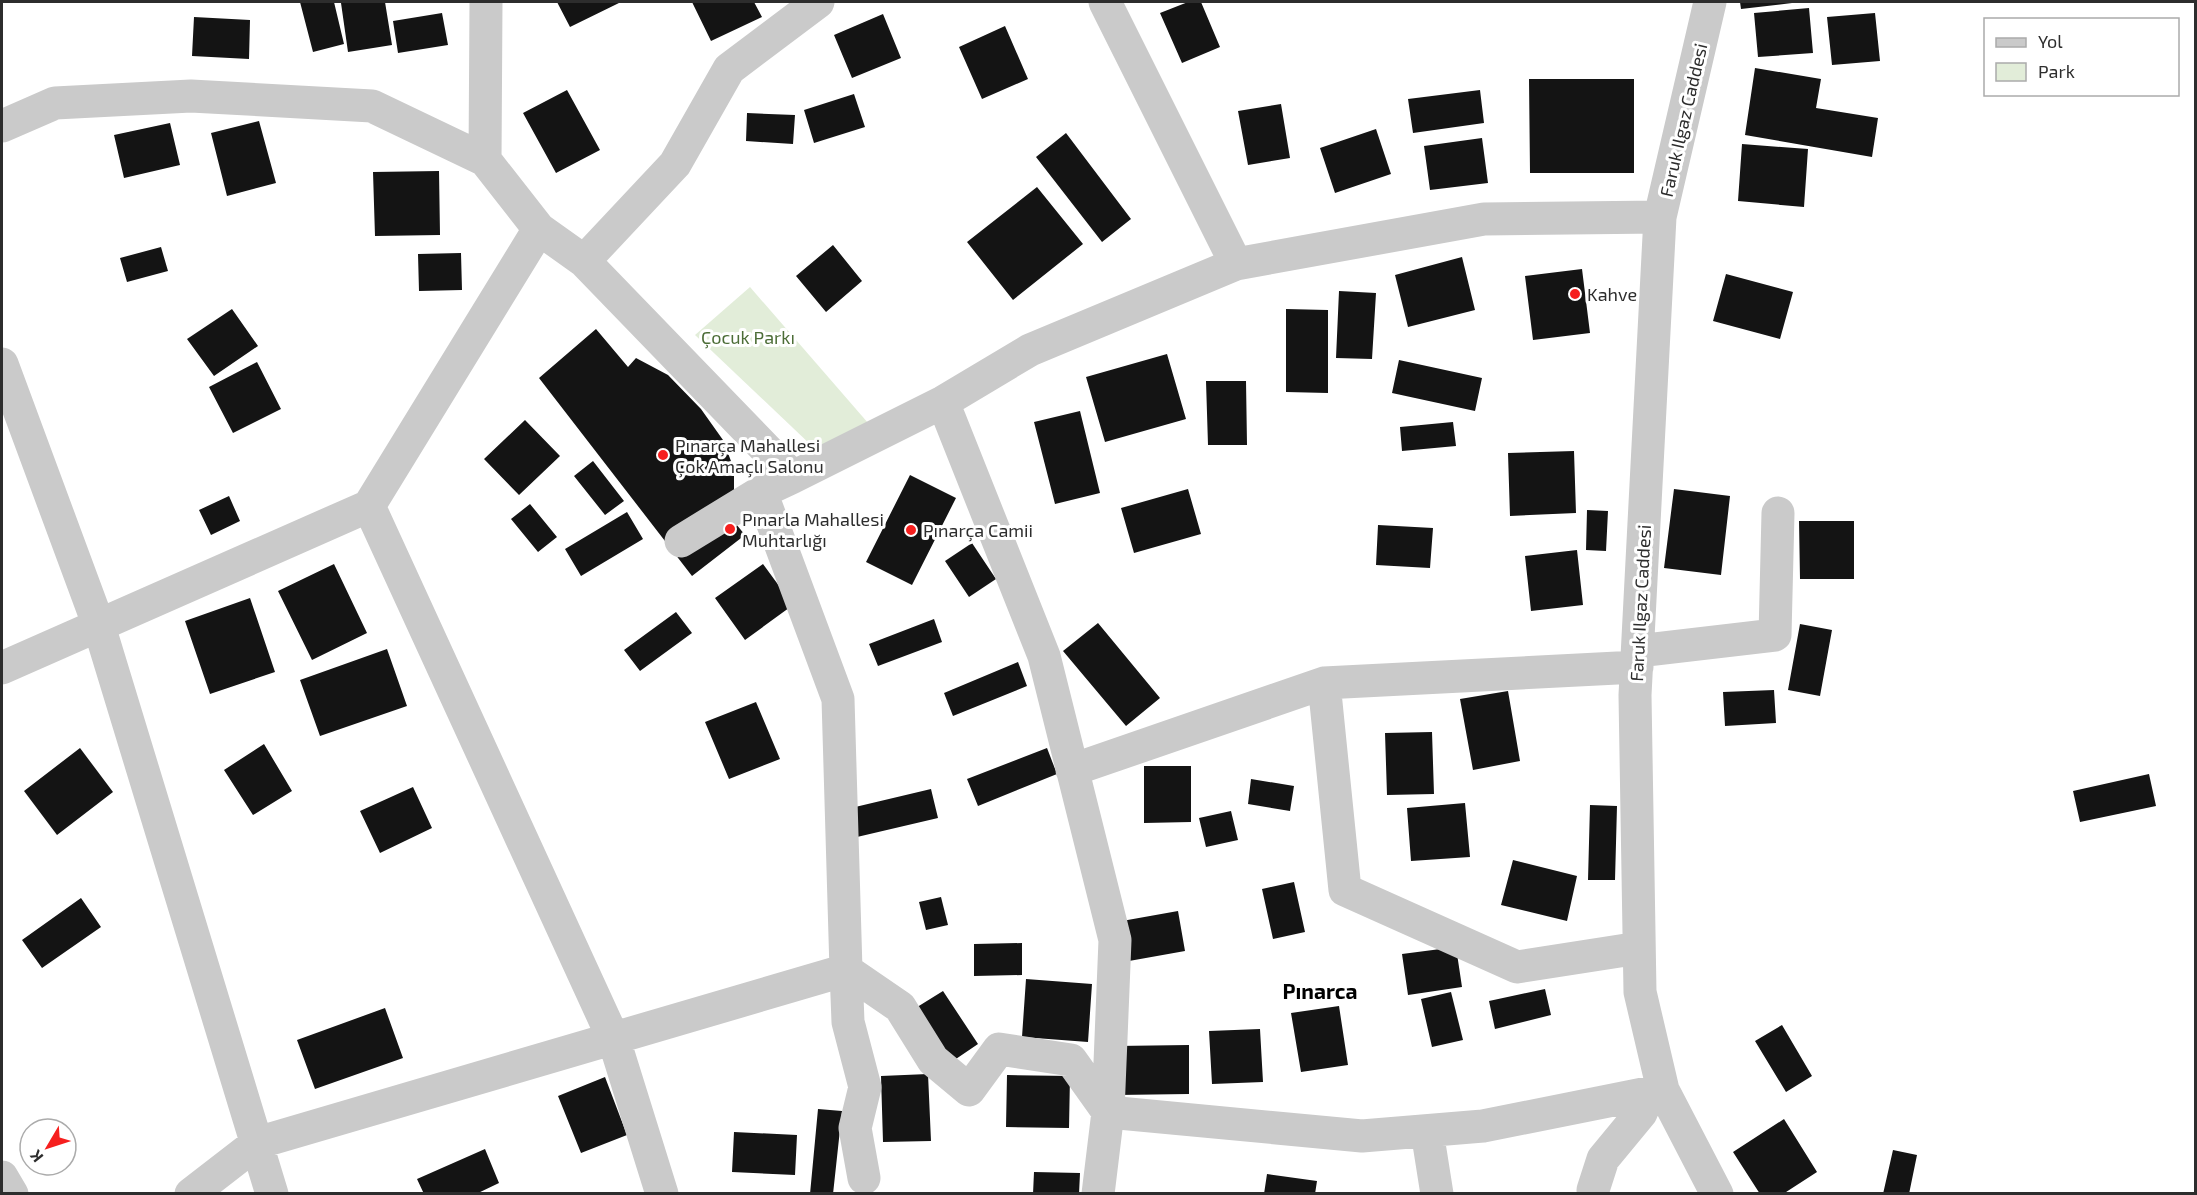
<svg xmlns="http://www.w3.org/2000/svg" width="2197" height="1195" font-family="'Exo 2',sans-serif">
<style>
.green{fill:#e2edd9}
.building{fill:#141414}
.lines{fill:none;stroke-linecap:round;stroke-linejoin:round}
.minor{stroke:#cacaca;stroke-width:33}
.poi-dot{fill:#f61f1e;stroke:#fff;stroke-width:2}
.labels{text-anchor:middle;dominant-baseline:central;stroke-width:6;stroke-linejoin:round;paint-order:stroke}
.street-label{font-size:18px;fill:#2d2d2d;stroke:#fff}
.poi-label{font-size:18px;fill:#2d2d2d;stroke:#fff;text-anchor:start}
.park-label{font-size:18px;fill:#4c6d37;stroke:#fff}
.quarter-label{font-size:21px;font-weight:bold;fill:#000;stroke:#fff}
</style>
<rect width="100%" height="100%" fill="#fff"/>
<path class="green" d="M750,287l125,144 -43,23 -19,-7 -118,-112z"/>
<path class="building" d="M300,2h34l10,42 -31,8z
M353,2h32l7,43 -44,7 -7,-49z
M557,2h64l-51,25z
M692,2h62l8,15 -51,24z
M1188,2h13l19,45 -38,16 -22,-50z
M1740,2h52v1l-51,6z
M1809,8l4,45 -55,4 -4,-44z
M442,13l6,32 -50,8 -5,-32z
M1875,13l5,48 -48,4 -5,-48z
M883,14l18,44 -49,20 -18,-43z
M194,17l56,3 -1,39 -57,-3z
M1005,26l23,53 -46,20 -23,-52z
M1755,68l66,11 -5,29 62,10 -6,39 -127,-22z
M1529,79h105v94h-104z
M567,90l33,60 -44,23 -33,-60z
M1480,90l4,33 -71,10 -5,-34z
M854,94l11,33 -51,16 -10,-33z
M1281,104l9,54 -42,7 -10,-54z
M747,113l48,2 -2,29 -47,-3z
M259,121l17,62 -49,13 -16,-63z
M170,123l10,42 -56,13 -10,-43z
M1376,129l15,45 -56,19 -15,-45z
M1066,133l65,86 -29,23 -66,-85z
M1482,138l6,45 -58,7 -6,-44z
M1742,144l66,5 -4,58 -66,-6z
M439,171l1,64 -65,1 -2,-64z
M1037,187l46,57 -70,56 -46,-58z
M833,245l29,36 -36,31 -30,-36z
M161,247l7,24 -41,11 -7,-24z
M461,253l1,37 -43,1 -1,-37z
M1462,257l13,53 -67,17 -13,-52z
M1582,269l8,64 -57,7 -8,-64z
M1726,274l67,18 -13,47 -67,-18z
M1339,291l37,2 -4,66 -36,-1z
M232,309l26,37 -44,30 -27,-37z
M1286,309l42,1v83l-42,-1z
M596,329l32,38 8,-9 32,17 33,34 22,31 11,29v27l-11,12 22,27 -53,41 -153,-198z
M1167,354l19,65 -81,23 -19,-65z
M1399,360l83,18 -7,33 -83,-18z
M257,362l24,47 -48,24 -24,-46z
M1206,381h40l1,64h-39z
M1080,411l20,82 -45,11 -21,-82z
M525,420l35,36 -41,39 -35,-36z
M1453,422l3,24 -54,5 -2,-24z
M1574,451l2,62 -66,3 -2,-63z
M593,461l31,40 -19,14 -31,-39z
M910,475l46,23 -44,87 -46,-23z
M1188,489l13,45 -67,19 -13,-45z
M1674,489l56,7 -9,79 -57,-7z
M229,496l11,25 -29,14 -12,-25z
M530,504l27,33 -19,15 -27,-33z
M1587,510l21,1 -2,40 -20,-1z
M627,512l16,27 -62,37 -16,-27z
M1799,521h55v58h-54z
M1378,525l55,3 -3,40 -54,-3z
M972,543l24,36 -27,18 -24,-36z
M1577,550l6,55 -52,6 -6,-55z
M334,564l33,69 -55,27 -34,-69z
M763,564l30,41 -48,35 -30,-42z
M250,598l25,74 -65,22 -25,-73z
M676,612l16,21 -52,38 -16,-21z
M934,619l8,23 -64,24 -9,-22z
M1098,623l62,75 -34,28 -63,-75z
M1800,624l32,6 -12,66 -32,-6z
M387,649l20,57 -87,30 -20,-56z
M1018,662l9,24 -74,30 -9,-23z
M1774,690l2,33 -51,3 -2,-34z
M1508,691l12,70 -47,9 -13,-71z
M756,702l24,57 -51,20 -24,-57z
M1432,732l2,62 -47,1 -2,-62z
M264,744l28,47 -39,24 -29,-45z
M80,748l33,44 -56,43 -33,-44z
M1047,748l10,26 -79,32 -11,-27z
M1144,766h47v56l-47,1z
M2149,774l7,32 -76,16 -7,-31z
M1251,779l43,7 -4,25 -42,-7z
M413,787l19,41 -52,25 -20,-42z
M931,789l7,29 -81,19 -6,-29z
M1465,803l5,54 -59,4 -4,-53z
M1590,805l27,1 -2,74h-27z
M1231,811l7,29 -32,7 -7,-29z
M1513,860l64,16 -10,45 -66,-16z
M1294,882l11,50 -32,7 -11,-50z
M941,897l7,28 -22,5 -7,-28z
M81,898l20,29 -59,41 -20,-28z
M1178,911l7,40 -56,10 -7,-40z
M1022,943v32l-48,1v-32z
M1456,947l6,40 -54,8 -6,-41z
M1026,979l66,5 -4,58 -66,-5z
M1545,989l6,26 -56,14 -6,-28z
M943,991l35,53 -28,19 -36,-54z
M1451,992l12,48 -31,7 -11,-48z
M1339,1006l9,59 -47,7 -10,-59z
M385,1008l18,50 -88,31 -18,-49z
M1782,1025l30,51 -26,16 -31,-51z
M1260,1029l3,53 -51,2 -3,-53z
M1189,1045v49l-72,1 -1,-49z
M928,1074l3,67 -48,1 -2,-66z
M1007,1075l63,1 -1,52 -63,-1z
M605,1077l22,58 -46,18 -23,-57z
M818,1109l24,2 -9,83h-23z
M1784,1119l33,53 -34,22h-23l-27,-42z
M734,1132l63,3 -2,40 -63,-3z
M485,1149l14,34 -23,11h-52l-7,-15z
M1893,1150l24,5 -8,39h-26z
M1034,1172l46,1 -1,21h-46z
M1267,1174l50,7 -2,13h-51z"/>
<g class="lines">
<path class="minor" d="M486,2l-1,158 54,69 45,32 209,216 150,-75 87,-52 206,-86 248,-45 176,-2
M1105,2l131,262
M1710,2l-50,215 -25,478 5,297 23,98 54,104
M2,126l53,-23 136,-7 181,10 113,54
M584,261l91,-97 54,-95 89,-67
M2,364l97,262 173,568
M943,402l101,254 71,284 -7,172 -10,82
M793,477l-32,15 77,207 8,271 54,37 33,53 36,30 30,-41 72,11 37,52 254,24 121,-10 180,-36
M369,506l245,534 48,154
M681,541l80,-49
M1638,651l137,-16 3,-122
M2,668l367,-162 170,-277
M1324,683l21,207 172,77 122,-19
M1072,770l252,-87 313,-16
M1427,1131l10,63
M2,1177l10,17
M1593,1190l10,-31 38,-46 9,-21
M191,1194l66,-51 589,-173 2,52 17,65 -10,41 9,50"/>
</g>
<g class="poi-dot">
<circle cx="1575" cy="294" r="6"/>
<circle cx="663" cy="455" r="6"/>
<circle cx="730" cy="529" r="6"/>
<circle cx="911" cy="530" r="6"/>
</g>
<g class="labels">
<g class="street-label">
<text transform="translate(1683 120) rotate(-77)">Faruk Ilgaz Caddesi</text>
<text transform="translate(1640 603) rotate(-87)">Faruk Ilgaz Caddesi</text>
</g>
<g class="poi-label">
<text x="1587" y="294">Kahve</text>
<text x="675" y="445">Pınarça Mahallesi<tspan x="675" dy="21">Çok Amaçlı Salonu</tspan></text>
<text x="742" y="519">Pınarla Mahallesi<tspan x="742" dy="21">Muhtarlığı</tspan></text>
<text x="923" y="530">Pınarça Camii</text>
</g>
<g class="park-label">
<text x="748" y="337">Çocuk Parkı</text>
</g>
<g class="quarter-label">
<text x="1320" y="990">Pınarca</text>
</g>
</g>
<rect width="2197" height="1195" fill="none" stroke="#2d2d2d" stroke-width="6"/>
<rect x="1984" y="18" width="195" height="78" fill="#ffffff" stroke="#ababab" stroke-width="1.5"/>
<rect x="1996" y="38" width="30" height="9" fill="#cacaca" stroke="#ababab" stroke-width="1.5"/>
<text x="2038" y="48" font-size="18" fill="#2d2d2d">Yol</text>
<rect x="1996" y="63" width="30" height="18" fill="#e2edd9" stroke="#ababab" stroke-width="1.5"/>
<text x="2038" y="78" font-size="18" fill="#2d2d2d">Park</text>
<g transform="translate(48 1147) rotate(231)"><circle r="28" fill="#ffffff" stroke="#ababab" stroke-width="1.5"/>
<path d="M0-4.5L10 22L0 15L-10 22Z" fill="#f61f1e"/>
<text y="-9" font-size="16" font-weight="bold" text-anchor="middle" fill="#2d2d2d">K</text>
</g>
</svg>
